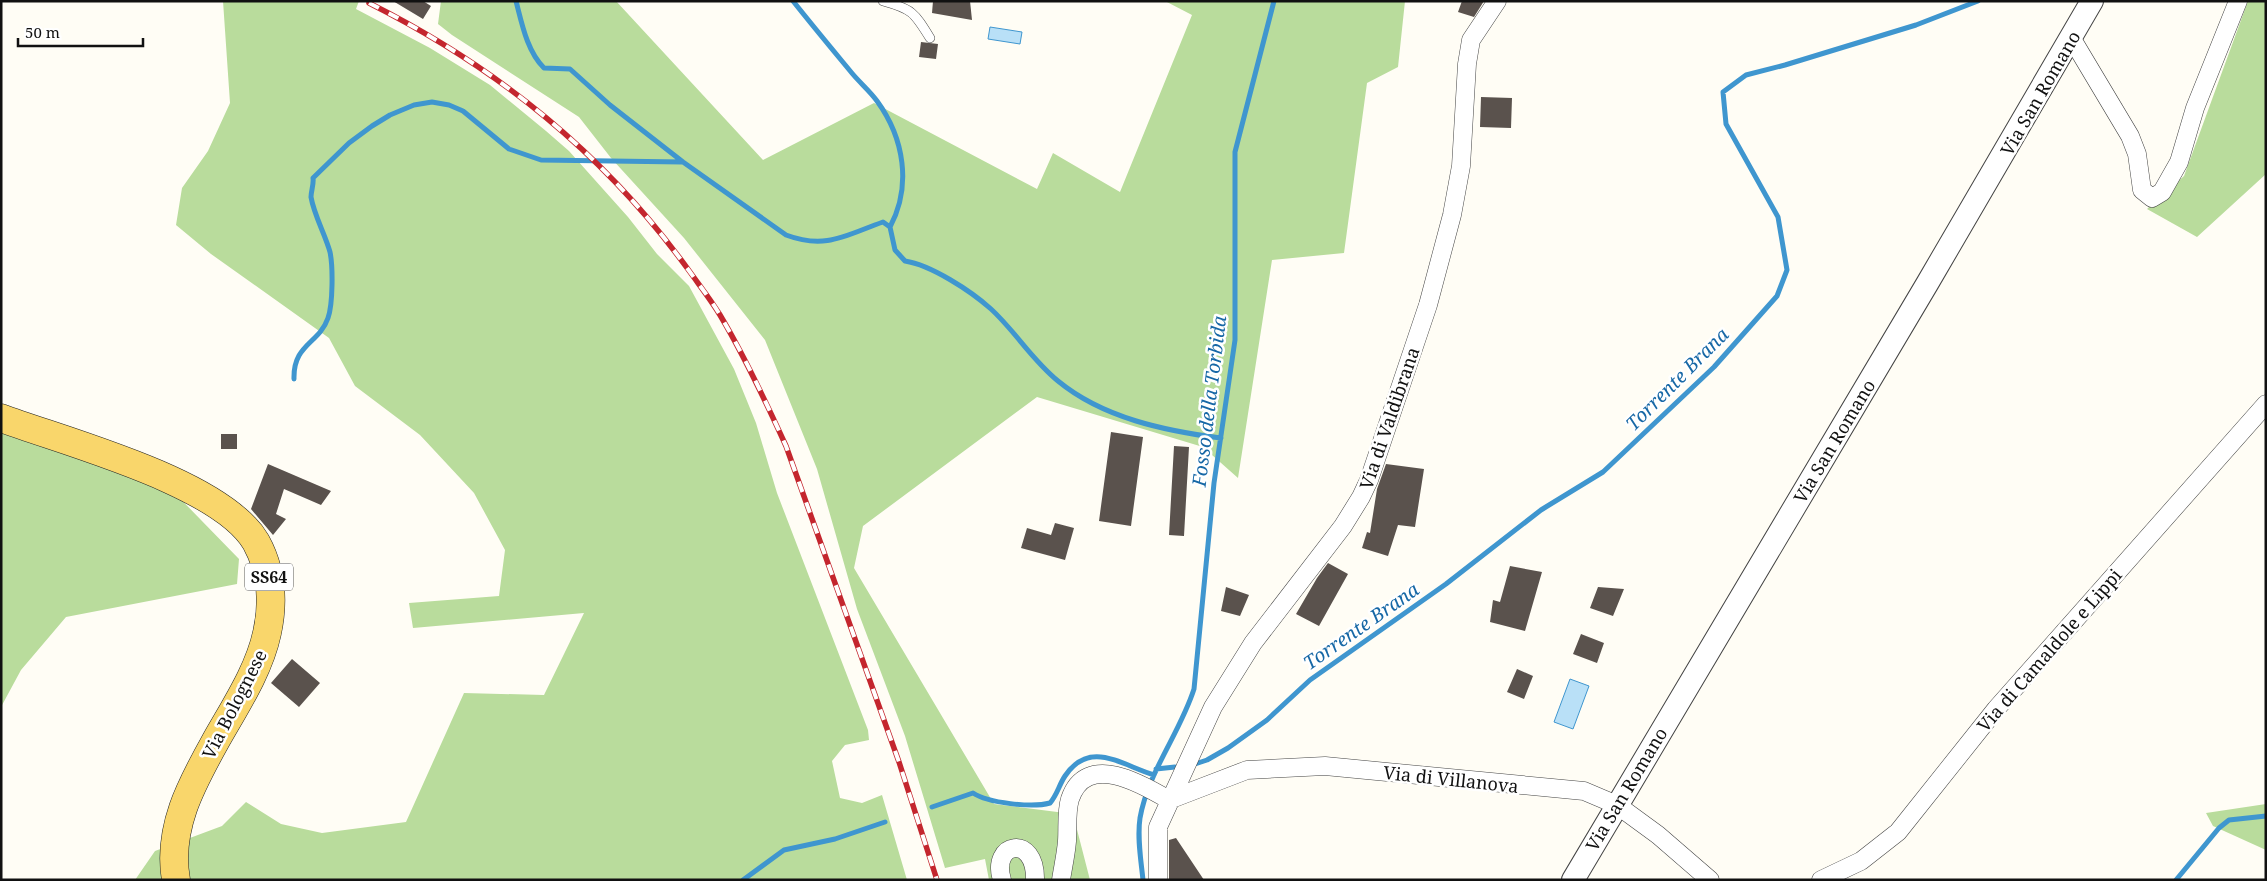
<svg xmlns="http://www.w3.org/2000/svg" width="2267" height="881" font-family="'Noto Serif',serif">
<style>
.forest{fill:#b9dc9c}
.water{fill:#b9e0f7;stroke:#3f96cf}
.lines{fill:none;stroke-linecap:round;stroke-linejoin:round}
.stream{stroke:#3f96cf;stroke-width:5}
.building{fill:#5a524d}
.service-casing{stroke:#444;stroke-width:10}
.minor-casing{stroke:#444;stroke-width:19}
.tertiary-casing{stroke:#444;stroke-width:24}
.primary-casing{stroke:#222;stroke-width:29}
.service{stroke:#fff;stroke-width:9}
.minor{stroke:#fff;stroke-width:18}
.tertiary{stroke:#fff;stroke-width:22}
.primary{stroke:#f9d66b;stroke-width:28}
.rail-casing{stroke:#c4262e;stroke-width:5.5}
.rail{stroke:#fff;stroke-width:4;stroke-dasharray:11;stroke-linecap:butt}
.labels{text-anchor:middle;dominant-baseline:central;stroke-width:5;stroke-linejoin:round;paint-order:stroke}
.shield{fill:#fff;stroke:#585858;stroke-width:1}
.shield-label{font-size:16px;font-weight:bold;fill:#111}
.street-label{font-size:18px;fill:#111;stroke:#fff}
.water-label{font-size:19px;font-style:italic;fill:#1768a6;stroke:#fff}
</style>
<rect width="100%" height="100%" fill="#fffdf5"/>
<path class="forest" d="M223,1h136l-3,8 74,39 60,37 56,46 23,20 59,66 29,37 32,32 45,83 22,54 21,70 91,237 1,10 -24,5 -13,16 8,37 22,5 20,-8 25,85h-772l20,-29 67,-25 24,-24 35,22 41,9 84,-11 58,-129 80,2 40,-82 -171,15 -4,-25 90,-7 6,-46 -31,-57 -54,-58 -65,-49 -26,-48 -118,-84 -35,-29 6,-37 26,-37 22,-48z
M441,1h175l147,159 111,-57 163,86 16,-36 67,39 72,-177 -27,-14h240l-7,66 -31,16 -23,170 -72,7 -34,218 -35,-31 -166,-50 -174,129 -9,42 140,236 79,10 17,66h-101l-4,-21 -40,9 -40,-132 -48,-127 -40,-140 -52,-129 -81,-102 -73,-80 -32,-41 -127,-82 -14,-11z
M2248,1h18v173l-69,63 -50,-28 37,-33z
M1,427l162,54 76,78 -2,25 -171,33 -45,53 -20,37z
M2266,804v46l-53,-24 -7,-13z"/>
<path class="water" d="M990,27l32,5 -2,12 -32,-5z
M1570,679l19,7 -16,43 -19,-7z"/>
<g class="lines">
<path class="stream" d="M516,1c6,23 11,50 28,67l26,1 40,36 73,57 103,73c40,15 60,0 97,-13l7,5 5,23 10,11c26,4 66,30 86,48 24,22 41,51 67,72 45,37 107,50 163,57
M793,1c19,24 39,48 58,71 8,10 19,19 26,29 27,37 35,85 13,126
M294,379c-1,-35 25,-35 34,-61 5,-14 5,-52 2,-66 -5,-18 -16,-37 -19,-55 0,-6 3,-13 2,-19l36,-35 23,-17 18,-11 24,-10 18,-3 17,3 14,6 46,38 32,11 141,2
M1195,764l12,-4 21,-12 39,-28 43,-40 136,-96 95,-74 62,-38 111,-105 63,-71 10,-26 -9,-53 -52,-93 -3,-32 23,-17 39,-10 131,-40 62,-24
M1156,769l19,-2
M932,807l41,-14c15,10 59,15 77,10 7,-8 9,-18 15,-27 25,-37 56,-11 89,-1
M743,880l41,-30 51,-11 50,-17
M1143,880c-2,-20 -6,-42 -3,-62 8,-46 40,-85 54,-129l20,-206 21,-143v-188l39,-151
M2176,880l43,-52 10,-8 37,-4"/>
</g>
<path class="building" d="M393,1h30l8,5 -8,13z
M933,1h37l2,19 -40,-7z
M1462,1h22l-10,16 -16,-5z
M921,42l17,2 -2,15 -17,-2z
M1481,97l31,1 -1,30 -31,-1z
M1111,432l32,5 -12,89 -32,-5z
M221,434h16v15h-16z
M1174,446l15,1 -5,89 -15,-1z
M268,464l63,27 -10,14 -37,-16 -8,25 10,5 -13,16 -22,-26z
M1386,464l38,5 -9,58 -17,-2 -10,31 -26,-8 5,-16 3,1 7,-44z
M1055,523l19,5 -9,32 -44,-12 6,-20 24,7z
M1328,563l20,11 -29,52 -23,-12 21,-36z
M1510,566l32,6 -17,59 -35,-9 3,-22 7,2z
M1226,587l23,8 -9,21 -19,-5z
M1598,587l26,2 -11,27 -23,-8z
M1581,634l23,9 -7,20 -24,-9z
M292,659l28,24 -21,24 -28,-24z
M1517,669l16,7 -9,23 -17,-7z
M1176,838l28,42h-35v-40z"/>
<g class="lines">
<defs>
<path id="service" d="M883,1c29,8 31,11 47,37"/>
<path id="minor" d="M2072,39l58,97 7,18 5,36 10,8 10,-6 17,-30 16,-54 43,-107
M1169,800l78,-30 78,-4 259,25 33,14 41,30 52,45
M1002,880c-12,-38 34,-47 33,0
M1061,880c2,-13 5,-26 6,-39 1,-13 -1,-29 3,-42 16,-48 72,-15 99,1
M1158,880v-53l55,-120 40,-64 90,-117 18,-29 8,-17 59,-175 24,-90 9,-49 6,-102 4,-24 26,-39
M1821,880l40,-19 37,-29 98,-123 270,-305"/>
<path id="tertiary" d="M1573,880l354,-596 165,-283"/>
<path id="primary" d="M1,418c64,24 220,64 255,124 16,29 18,59 11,91 -8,38 -33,75 -52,109 -24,43 -48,87 -39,138"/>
</defs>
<use href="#service" class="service-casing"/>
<use href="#minor" class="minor-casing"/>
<use href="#tertiary" class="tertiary-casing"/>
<use href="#primary" class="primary-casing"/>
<use href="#service" class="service"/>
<use href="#minor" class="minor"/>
<use href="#tertiary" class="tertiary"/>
<use href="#primary" class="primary"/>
<defs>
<path id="rail" d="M369,3c129,65 236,151 321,269 10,14 21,28 30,43 25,42 46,87 66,131l113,316 38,118"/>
</defs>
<use href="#rail" class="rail-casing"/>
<use href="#rail" class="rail"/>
</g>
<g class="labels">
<rect class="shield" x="245" y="563.5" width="48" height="27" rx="4"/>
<g class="shield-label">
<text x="269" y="577">SS64</text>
</g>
<g class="street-label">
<text transform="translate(2040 93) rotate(-60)">Via San Romano</text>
<text transform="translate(1389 418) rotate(-71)">Via di Valdibrana</text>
<text transform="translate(1834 441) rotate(-59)">Via San Romano</text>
<text transform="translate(2049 650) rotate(-49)">Via di Camaldole e Lippi</text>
<text transform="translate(234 704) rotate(-63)">Via Bolognese</text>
<text transform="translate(1451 779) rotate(6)">Via di Villanova</text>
<text transform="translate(1626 789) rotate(-59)">Via San Romano</text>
</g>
<g class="water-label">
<text transform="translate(1677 379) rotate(-45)">Torrente Brana</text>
<text transform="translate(1209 401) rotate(-83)">Fosso della Torbida</text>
<text transform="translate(1361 626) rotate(-35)">Torrente Brana</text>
</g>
</g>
<rect width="2267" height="881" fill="none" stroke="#111111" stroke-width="5"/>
<path d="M18 38v8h125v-8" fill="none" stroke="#111111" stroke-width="2.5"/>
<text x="25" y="38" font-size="15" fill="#111111" stroke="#ffffff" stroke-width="4" paint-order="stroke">50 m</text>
</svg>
